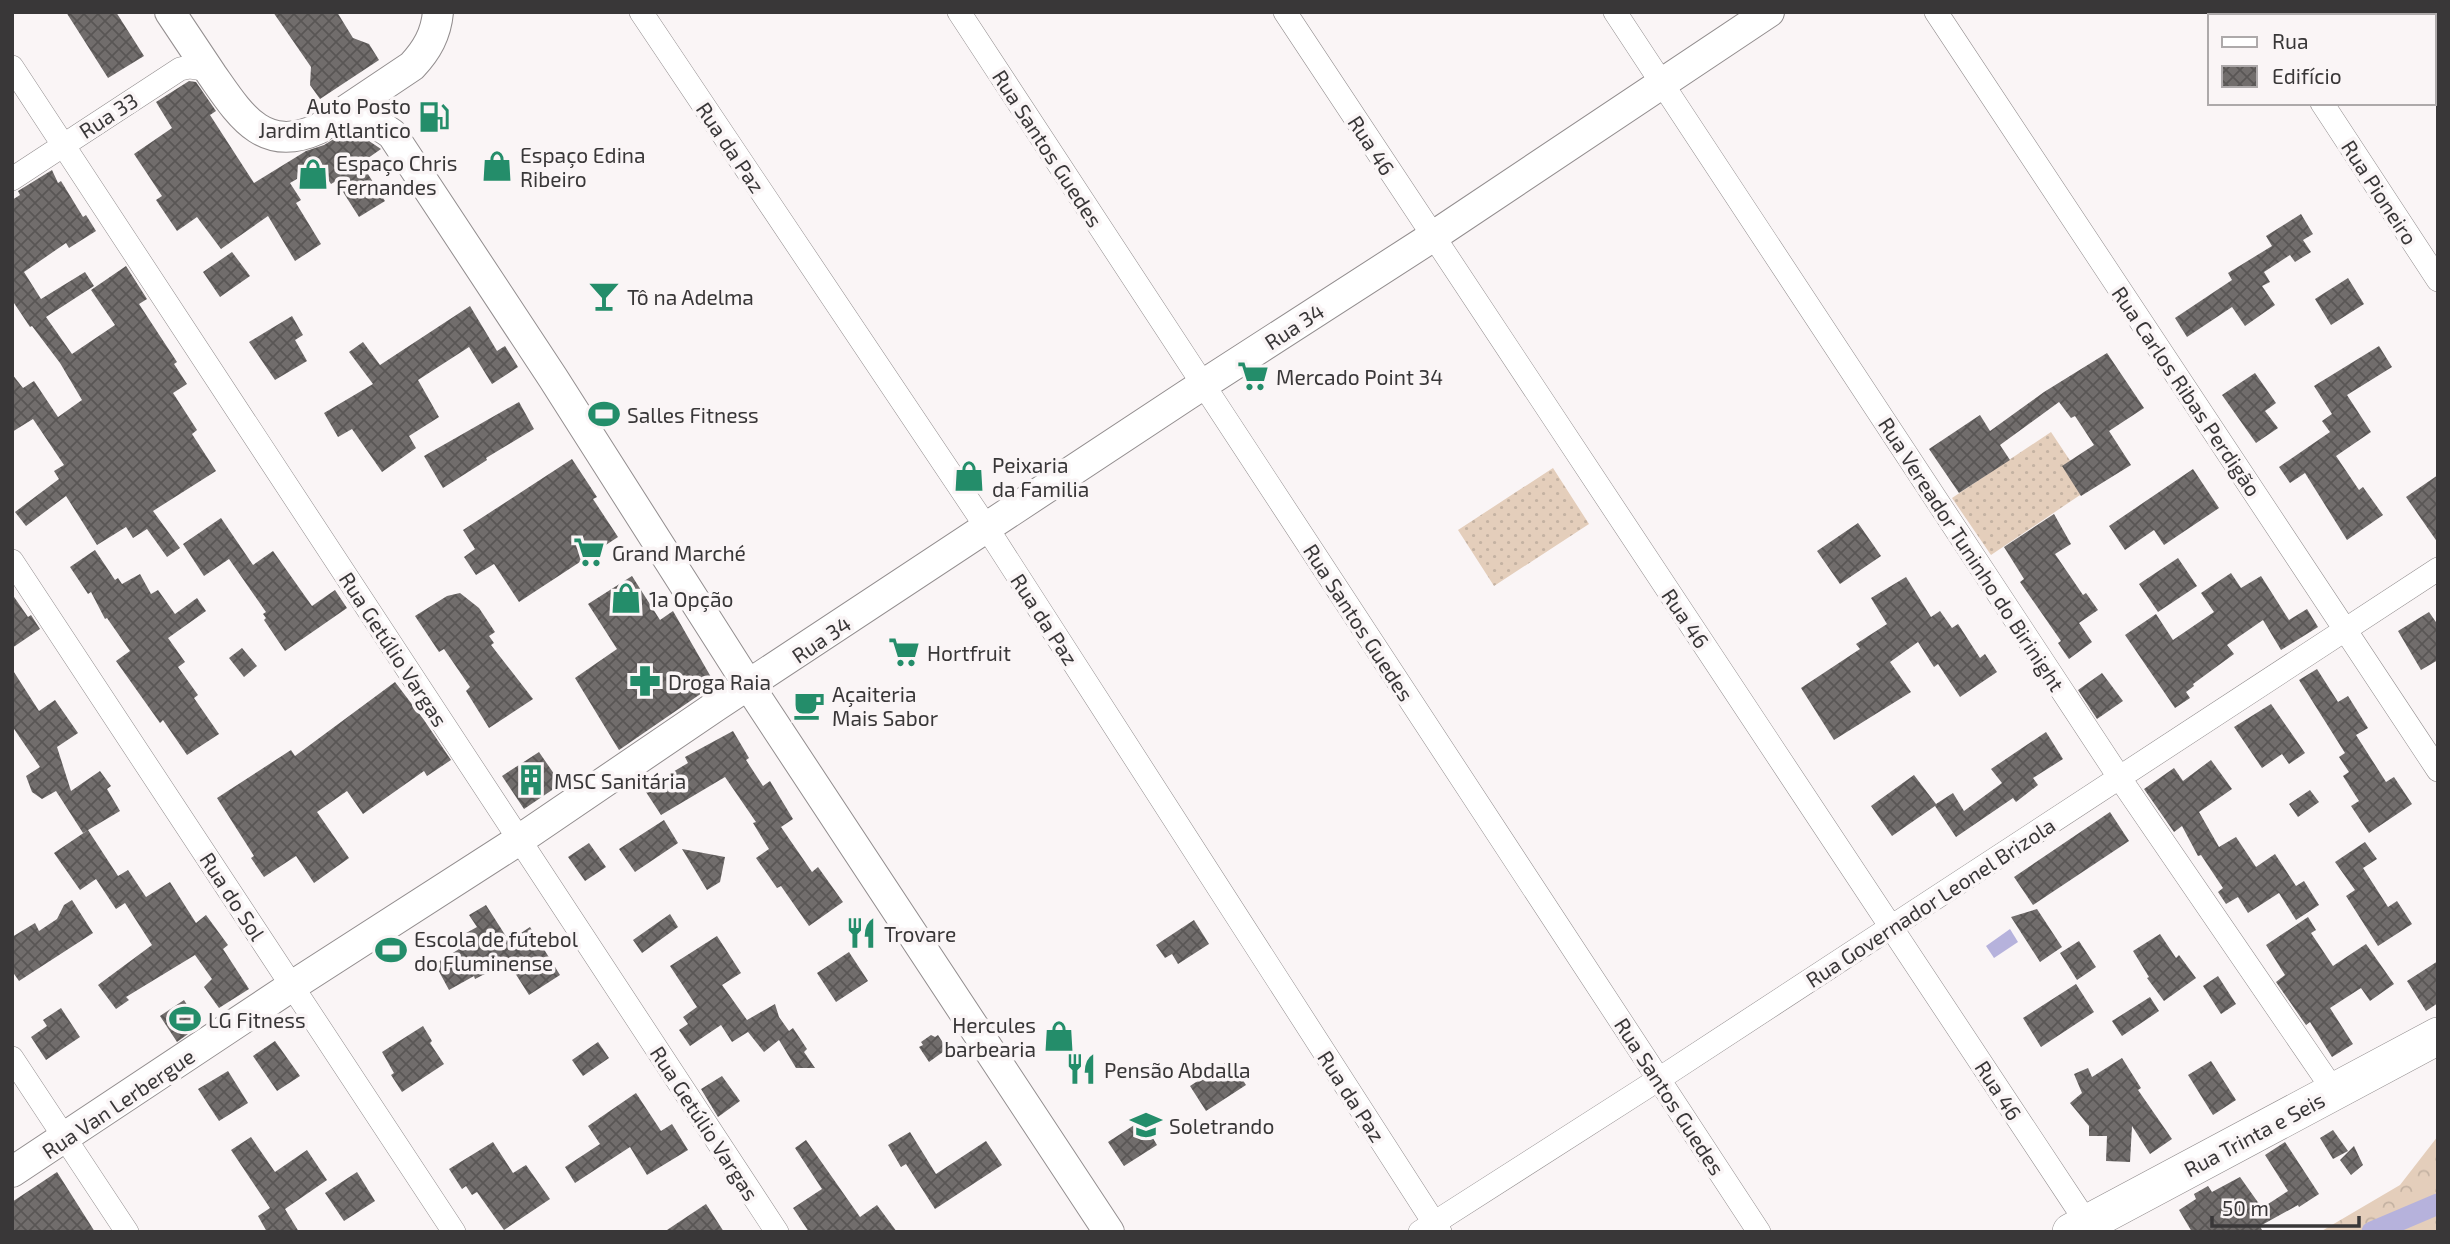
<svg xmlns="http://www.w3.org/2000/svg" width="2450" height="1244" font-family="'Exo 2',sans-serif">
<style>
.grass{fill:url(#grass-dots)}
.forest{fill:url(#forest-crowns)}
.water{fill:#b6b2dc}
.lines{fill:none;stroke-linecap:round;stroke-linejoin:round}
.canal{stroke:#b6b2dc;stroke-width:21}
.building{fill:url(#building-cross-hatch)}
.minor-casing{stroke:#928d8e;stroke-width:24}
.tertiary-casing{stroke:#928d8e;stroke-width:32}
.primary-casing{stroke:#928d8e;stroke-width:38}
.minor{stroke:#fff;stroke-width:23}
.tertiary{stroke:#fff;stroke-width:30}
.primary{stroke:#fff;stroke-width:37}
.labels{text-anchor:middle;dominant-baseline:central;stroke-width:7;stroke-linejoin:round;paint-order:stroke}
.poi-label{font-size:21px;fill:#393738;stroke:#faf5f6;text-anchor:start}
.street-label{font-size:21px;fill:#393738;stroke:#faf5f6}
</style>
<defs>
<pattern id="grass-dots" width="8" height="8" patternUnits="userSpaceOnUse" patternTransform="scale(1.75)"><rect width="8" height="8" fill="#e4cebb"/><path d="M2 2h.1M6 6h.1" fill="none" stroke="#c4b2a2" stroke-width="1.8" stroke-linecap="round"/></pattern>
<pattern id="forest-crowns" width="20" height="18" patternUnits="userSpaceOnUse" patternTransform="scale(1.75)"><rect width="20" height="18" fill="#e4cebb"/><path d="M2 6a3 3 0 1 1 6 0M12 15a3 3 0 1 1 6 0" fill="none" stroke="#c4b2a2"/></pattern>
<pattern id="building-cross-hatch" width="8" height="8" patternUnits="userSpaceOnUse" patternTransform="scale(1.75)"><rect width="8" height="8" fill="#716d6c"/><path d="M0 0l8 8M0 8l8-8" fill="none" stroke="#595655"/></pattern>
</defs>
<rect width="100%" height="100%" fill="#faf5f6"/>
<path class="grass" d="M2051,432l38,57 -98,66 -39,-57z
M1553,468l36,56 -95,62 -36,-56z"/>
<path class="forest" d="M2438,1136v96h-118l80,-47z"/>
<path class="water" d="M2010,929l8,13 -24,16 -8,-12z"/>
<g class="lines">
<path class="canal" d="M2372,1232l66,-28"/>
</g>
<path class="building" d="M66,12h50l28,44 -36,22z
M273,12h64l16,26 16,6 10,16 -59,39 -10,-14 1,-18z
M189,81l7,1 20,29 -6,4 44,68 52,-32 18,-6 18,-11h8l16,5 15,10 -20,14 24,38 -26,16 -23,-36 -5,3 -12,-18 -29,17 11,17 -5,3 25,41 -26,17 -27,-45 -47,33 -24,-32 -20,14 -21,-31 6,-4 -28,-42 38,-26 -16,-26z
M52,170l6,13 3,-2 22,36 3,-2 10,16 -27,17 -3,-5 -42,29 17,27 44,-27 9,14 -48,31 26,37 43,-29 -24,-35 35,-24 21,33 -8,5 38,58 -3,2 13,20 -14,9 24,37 -5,4 24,37 -63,40 27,37 -13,9 -20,-28 -14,9 -7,-11 -29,18 -31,-49 -40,30 -11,-14 44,-33 -5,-8 10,-6 -31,-46 -21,13v-58l11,14 11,-7 24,36 24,-17 -22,-37 -28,-37 -2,1 -18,-27v-100l8,-5 -2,-4z
M2301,214l12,20 -10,6 8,12 -16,10 -5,-7 -26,17 6,10 -8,4 13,19 -30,21 -13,-19 -45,30 -12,-19 57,-38 -4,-7 44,-27 -6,-10z
M232,252l18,24 -30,21 -17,-25z
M2348,278l16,26 -33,21 -16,-26z
M470,306l27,45 8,-5 13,21 -26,17 -23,-37 -51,33 21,37 -30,19 7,12 -34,24 -30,-43 -14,8 -14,-24 49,-29 -24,-32 14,-10 17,23z
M292,316l11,19 -8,5 12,21 -32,19 -26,-38z
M2379,346l13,21 -45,28 24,37 -35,24 23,34 4,-3 20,28 -36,25 -42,-67 -15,10 -11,-16 51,-35 -8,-11 10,-7 -18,-28z
M2107,353l37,55 -35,23 22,34 -50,31 -19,-30 32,-21 -19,-29 -4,2 -12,-16 -59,43 10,15 -51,33 -30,-44 51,-34 10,16 54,-39z
M2255,373l21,30 -11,8 13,17 -22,15 -34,-48z
M519,402l15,27 -48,29 1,2 -44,28 -19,-32z
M572,459l25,38 -4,2 25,38 -99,65 -25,-38 -18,11 -12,-18 11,-8 -12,-19z
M2193,469l26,39 -55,37 -10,-15 -29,20 -16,-24z
M2438,475v68l-32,-46z
M2054,514l17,30 -16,10 28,41 3,-2 12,17 -19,13 13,19 -23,17 -11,-16 3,-2 -41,-59 4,-3 -20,-32z
M221,518l32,47 20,-14 39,55 23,-16 12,18 -62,43 -21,-31 2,-2 -3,-4 3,-2 -37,-53 -25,17 -21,-32z
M1858,523l23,33 -41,28 -23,-33z
M95,550l20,30 3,-2 4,6 18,-10 11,20 7,-4 17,24 22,-16 9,13 -38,27 17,24 -7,5 20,28 -4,3 25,36 -32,21 -24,-35 -3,3 -44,-62 14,-10 -23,-33 -2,1 -14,-27 -3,2 -18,-27z
M2178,558l19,28 -39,26 -19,-28z
M2231,573l10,15 20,-12 28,44 18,-11 11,18 -37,23 -18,-30 -36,25 7,9 -41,30 1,2 -8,6 4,6 -15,10 -50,-73 31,-21 17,26 41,-28 -13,-19z
M632,576l28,44 13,-9 42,73 -96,66 -44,-72 42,-29 -29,-45z
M1906,577l25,40 9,-6 12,17 6,-4 22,34 5,-4 12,18 -37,25 -22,-33 -4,3 -16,-25 -28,20 21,30 -77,48 -33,-52 59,-39 -4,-5 31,-20 -16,-26z
M460,593l19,15 16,24 -6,4 5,7 -3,2 42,54 -44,29 -23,-37 4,-4 -26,-38 -5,3 -24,-36 32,-20z
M12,594l16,23 3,-2 9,14 -28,19z
M2429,612l9,13v35l-17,10 -23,-39z
M242,648l15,18 -13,11 -15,-19z
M12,669l27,42 16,-11 23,33 -21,14 14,44 29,-20 11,15 -4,3 13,22 -37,22 -27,-42 -14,8 -10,-7 -6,-16 14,-9 -28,-41z
M2317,669l21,33 10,-6 20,32 -12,7 30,47 8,-5 18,27 -43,29 -18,-27 8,-5 -16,-25 6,-4 -10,-15 6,-4 -46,-73z
M2102,673l21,28 -26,18 -19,-29z
M395,682l29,38 27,40 -24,16 -3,-5 -61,43 -16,-23 -30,21 32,46 -35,25 -18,-27 -32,21 -13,-19 3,-2 -37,-58 74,-48 4,6z
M2271,704l34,49 -16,11 -7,-10 -20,14 -28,-41z
M733,731l16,27 -3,2 17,26 7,-5 23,38 -12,8 31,45 6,-5 25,35 -34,24 -28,-40 -4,2 -21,-30 13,-9 -16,-26 3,-1 -31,-45 -64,38 -17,-26 44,-26 -3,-6z
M2046,732l17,27 -30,19 5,7 -22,17 -3,-4 -57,39 -21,-31 -43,30 -21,-30 43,-31 22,29 17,-11 11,18 38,-28 -11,-14z
M539,752l22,32 -37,25 -22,-33z
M2211,760l21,29 -33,23 20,35 17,-10 20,30 19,-13 21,32 8,-5 15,24 -23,15 -17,-27 -31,20 -10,-16 -12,7 -8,-12 5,-4 -22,-33 -3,1 -16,-30 -8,6 -30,-43 30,-21 9,13z
M2310,790l9,12 -21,15 -9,-13z
M2110,812l19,29 -96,64 -19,-28z
M664,820l14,23 -43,29 -16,-23z
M88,830l30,46 10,-6 18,27 24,-15 26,41 10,-8 22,30 -5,4 26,40 -30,19 -15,-21 8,-8 -17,-24 -69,42 3,3 -13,9 -18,-24 54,-40 -27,-42 -9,6 -20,-30 -16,11 -26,-37z
M2365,842l12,17 -14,9 25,39 9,-6 15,23 -34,22 -32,-50 9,-6 -20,-28z
M589,843l17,24 -21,14 -17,-24z
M682,849l43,8 -5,25 -13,8z
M72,900l21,33 -74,48 -7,-10v-34l23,-14 4,8 18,-12 7,-14z
M486,905l23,36 21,-14 30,48 -31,20 -21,-33 -33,17 -1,-3 -25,14 -14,-26 29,-18 -5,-9 18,-10 -8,-12z
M2037,909l25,38 -22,15 -29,-45z
M670,914l8,13 -36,26 -9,-13z
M2308,917l8,13 -5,3 22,33 33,-22 28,40 -24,17 -9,-13 -31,20 23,36 -21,13 -22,-35 -4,3 -30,-43 9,-7 -19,-30z
M1194,920l15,24 -31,20 -6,-10 -7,4 -9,-13z
M2160,934l16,24 3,-3 17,23 -32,23 -17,-23 2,-1 -16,-26z
M717,936l24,37 -19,12 25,35 28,-16 4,13 10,14 4,-3 14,21 -3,3 11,16h-19l-17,-28 -15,12 -16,-20 -16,10 -11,-17 -31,21 -11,-16 9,-6 -5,-7 14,-10 -27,-41z
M2079,941l17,26 -19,13 -17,-27z
M849,952l19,29 -32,21 -19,-29z
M2438,961v42l-12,8 -19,-30z
M2218,976l18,28 -15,10 -18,-28z
M2076,984l18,28 -53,35 -18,-29z
M2150,997l9,14 -37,25 -10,-15z
M184,1000l16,26 -13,4 1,4 -11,8 -17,-26z
M61,1008l19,29 -34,23 -15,-23 16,-11 -4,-6z
M423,1026l9,15 -2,2 14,21 -42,28 -11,-17 3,-2 -12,-21z
M931,1035l4,2 3,-2 9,14 -18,13 -10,-15 4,-2 -2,-3z
M275,1041l25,35 -23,15 -24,-35z
M598,1042l11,16 -26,18 -11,-16z
M2122,1058l19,30 -3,2 34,49 -22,15 -18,-28 -2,36 -24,-1 1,-25h-18v-10l-19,-23 12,-10 -8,-19 14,-6 4,9z
M1230,1060l16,25 -40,26 -16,-25z
M2211,1061l25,39 -23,15 -25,-40z
M228,1071l20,32 -29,18 -21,-32z
M722,1076l18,25 -22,16 -17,-28z
M636,1093l25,38 11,-7 16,26 -41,25 -17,-28 -55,36 -10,-16 35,-23 -12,-18z
M1142,1120l15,25 -33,21 -16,-24z
M2333,1130l15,21 -15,8 -13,-21z
M910,1132l26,42 50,-33 16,24 -67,44 -29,-45 -5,3 -13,-22z
M251,1137l24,35 32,-22 20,30 -42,29 14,23h-32l-9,-16 12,-8 -39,-58z
M806,1140l54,77 17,-12 20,27h-88l-16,-24 29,-19 -27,-41z
M493,1142l20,31 13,-8 24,34 -46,31 -27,-38 -5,3 -6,-9 -4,3 -13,-20z
M2285,1142l34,52 -20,13 -1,-2 -38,21 3,6h-71l-13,-22 17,-11 -2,-5 14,-8 4,6 28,-15 22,31 26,-17 -23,-36z
M2354,1146l9,19 -12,10 -11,-15z
M57,1172l38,60h-83v-30z
M357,1172l18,29 -31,20 -19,-28z
M706,1204l18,28h-60z"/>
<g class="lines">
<defs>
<path id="minor" d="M641,12l346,516 453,704
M959,12l800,1220
M1285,12l802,1211
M1615,12l504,765 215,314
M1936,12l502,758
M2263,12l2,4
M12,67l765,1165
M2322,103l116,177
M12,179l168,-110 9,-2 20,3
M12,561l442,671
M12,1058l115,174
M1420,1232l239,-153 779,-510"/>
<path id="tertiary" d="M170,12c14,21 28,42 42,63 28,40 51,79 106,54l94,-63c15,-16 24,-32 26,-54
M337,116c22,0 37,5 55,18l161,244 196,308 360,546
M12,1172l280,-186 227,-146 197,-134 471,-311 245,-158 337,-225"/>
<path id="primary" d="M2071,1232l367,-196"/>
</defs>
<use href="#minor" class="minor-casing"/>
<use href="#tertiary" class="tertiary-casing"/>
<use href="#primary" class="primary-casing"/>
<use href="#minor" class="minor"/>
<use href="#tertiary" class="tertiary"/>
<use href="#primary" class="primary"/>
</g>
<defs>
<symbol id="fuel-bare" viewBox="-9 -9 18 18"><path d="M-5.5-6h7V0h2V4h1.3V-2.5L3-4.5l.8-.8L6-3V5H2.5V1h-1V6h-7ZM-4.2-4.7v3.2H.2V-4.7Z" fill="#248d6a" stroke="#faf5f6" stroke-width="2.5" paint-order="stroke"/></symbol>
<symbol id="shop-bare" viewBox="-9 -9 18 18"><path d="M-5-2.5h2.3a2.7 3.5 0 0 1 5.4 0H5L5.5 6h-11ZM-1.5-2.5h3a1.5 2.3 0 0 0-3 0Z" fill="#248d6a" stroke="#faf5f6" stroke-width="2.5" paint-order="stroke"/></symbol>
<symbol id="bar-bare" viewBox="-9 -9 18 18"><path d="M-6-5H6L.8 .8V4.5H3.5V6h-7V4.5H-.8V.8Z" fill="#248d6a" stroke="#faf5f6" stroke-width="2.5" paint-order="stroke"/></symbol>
<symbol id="supermarket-bare" viewBox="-9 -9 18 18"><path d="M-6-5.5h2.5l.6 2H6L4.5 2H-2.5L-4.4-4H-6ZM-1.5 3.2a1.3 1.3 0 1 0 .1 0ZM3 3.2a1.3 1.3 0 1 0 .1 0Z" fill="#248d6a" stroke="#faf5f6" stroke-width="2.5" paint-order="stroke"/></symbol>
<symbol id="stadium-bare" viewBox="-9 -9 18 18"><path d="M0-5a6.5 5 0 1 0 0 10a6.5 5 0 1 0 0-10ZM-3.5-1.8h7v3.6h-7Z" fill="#248d6a" stroke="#faf5f6" stroke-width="2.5" paint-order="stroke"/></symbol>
<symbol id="pharmacy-bare" viewBox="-9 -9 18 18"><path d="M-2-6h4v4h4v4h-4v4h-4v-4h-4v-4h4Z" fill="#248d6a" stroke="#faf5f6" stroke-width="2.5" paint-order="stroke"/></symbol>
<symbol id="cafe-bare" viewBox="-9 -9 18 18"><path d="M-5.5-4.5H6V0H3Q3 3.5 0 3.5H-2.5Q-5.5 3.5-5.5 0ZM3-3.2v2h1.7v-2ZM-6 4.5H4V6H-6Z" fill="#248d6a" stroke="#faf5f6" stroke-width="2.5" paint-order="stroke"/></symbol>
<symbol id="building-bare" viewBox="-9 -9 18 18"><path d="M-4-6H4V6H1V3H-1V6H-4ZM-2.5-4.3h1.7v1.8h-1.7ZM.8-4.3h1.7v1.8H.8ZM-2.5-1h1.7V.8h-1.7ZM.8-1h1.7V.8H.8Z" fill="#248d6a" stroke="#faf5f6" stroke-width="2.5" paint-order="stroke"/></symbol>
<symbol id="restaurant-bare" viewBox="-9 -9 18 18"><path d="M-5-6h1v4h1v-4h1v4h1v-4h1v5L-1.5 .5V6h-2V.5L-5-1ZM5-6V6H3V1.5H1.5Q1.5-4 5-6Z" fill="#248d6a" stroke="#faf5f6" stroke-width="2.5" paint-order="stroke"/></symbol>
<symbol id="school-bare" viewBox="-9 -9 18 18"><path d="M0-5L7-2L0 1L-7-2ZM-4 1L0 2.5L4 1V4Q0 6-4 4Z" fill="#248d6a" stroke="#faf5f6" stroke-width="2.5" paint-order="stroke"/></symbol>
</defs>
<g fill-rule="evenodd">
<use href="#fuel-bare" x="412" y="95" width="44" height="44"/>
<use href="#shop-bare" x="475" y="144" width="44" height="44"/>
<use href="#shop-bare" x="291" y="152" width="44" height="44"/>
<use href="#bar-bare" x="582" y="274" width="44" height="44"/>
<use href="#supermarket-bare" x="1231" y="354" width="44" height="44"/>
<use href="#stadium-bare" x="582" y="392" width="44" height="44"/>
<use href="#shop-bare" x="947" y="454" width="44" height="44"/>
<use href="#supermarket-bare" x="567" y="530" width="44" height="44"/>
<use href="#shop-bare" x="604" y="576" width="44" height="44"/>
<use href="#supermarket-bare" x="882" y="630" width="44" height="44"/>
<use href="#pharmacy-bare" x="623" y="659" width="44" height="44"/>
<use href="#cafe-bare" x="787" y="683" width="44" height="44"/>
<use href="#building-bare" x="509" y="758" width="44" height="44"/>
<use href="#restaurant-bare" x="839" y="911" width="44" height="44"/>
<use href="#stadium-bare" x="369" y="928" width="44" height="44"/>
<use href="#stadium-bare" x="163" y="997" width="44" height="44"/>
<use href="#shop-bare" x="1037" y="1014" width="44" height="44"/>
<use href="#restaurant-bare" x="1059" y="1047" width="44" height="44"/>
<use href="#school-bare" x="1124" y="1103" width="44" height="44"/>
</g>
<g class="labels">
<g class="poi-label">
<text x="411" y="105" text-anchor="end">Auto Posto<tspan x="411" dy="24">Jardim Atlantico</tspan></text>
<text x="520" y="154">Espaço Edina<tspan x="520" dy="24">Ribeiro</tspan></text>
<text x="336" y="162">Espaço Chris<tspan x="336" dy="24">Fernandes</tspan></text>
<text x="627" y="296">Tô na Adelma</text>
<text x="1276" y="376">Mercado Point 34</text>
<text x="627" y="414">Salles Fitness</text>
<text x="992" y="464">Peixaria<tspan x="992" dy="24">da Familia</tspan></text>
<text x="612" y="552">Grand Marché</text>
<text x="649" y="598">1a Opção</text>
<text x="927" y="652">Hortfruit</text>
<text x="668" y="681">Droga Raia</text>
<text x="832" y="693">Açaiteria<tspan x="832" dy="24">Mais Sabor</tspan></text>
<text x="554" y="780">MSC Sanitária</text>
<text x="884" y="933">Trovare</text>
<text x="414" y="938">Escola de futebol<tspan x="414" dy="24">do Fluminense</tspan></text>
<text x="208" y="1019">LG Fitness</text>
<text x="1036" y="1024" text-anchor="end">Hercules<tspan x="1036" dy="24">barbearia</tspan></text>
<text x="1104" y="1069">Pensão Abdalla</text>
<text x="1169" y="1125">Soletrando</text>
</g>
<g class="street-label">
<text transform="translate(108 115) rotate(-33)">Rua 33</text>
<text transform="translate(1372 145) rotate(57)">Rua 46</text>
<text transform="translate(731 147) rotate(56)">Rua da Paz</text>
<text transform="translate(1048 148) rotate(57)">Rua Santos Guedes</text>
<text transform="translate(2380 192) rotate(57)">Rua Pioneiro</text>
<text transform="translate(1294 326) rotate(-33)">Rua 34</text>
<text transform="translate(2187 391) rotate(56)">Rua Carlos Ribas Perdigão</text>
<text transform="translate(1972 554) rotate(57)">Rua Vereador Tuninho do Birinight</text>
<text transform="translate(1686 618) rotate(56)">Rua 46</text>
<text transform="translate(1045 619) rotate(57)">Rua da Paz</text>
<text transform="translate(1359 622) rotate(57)">Rua Santos Guedes</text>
<text transform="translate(821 639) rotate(-34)">Rua 34</text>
<text transform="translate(394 649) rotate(57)">Rua Getúlio Vargas</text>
<text transform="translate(233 896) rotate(57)">Rua do Sol</text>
<text transform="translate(1930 902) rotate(-33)">Rua Governador Leonel Brizola</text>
<text transform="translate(1999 1090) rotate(57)">Rua 46</text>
<text transform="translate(1352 1096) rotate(57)">Rua da Paz</text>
<text transform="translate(1670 1096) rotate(57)">Rua Santos Guedes</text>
<text transform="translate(118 1103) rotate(-34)">Rua Van Lerbergue</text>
<text transform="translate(705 1123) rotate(57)">Rua Getúlio Vargas</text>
<text transform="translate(2254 1134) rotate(-28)">Rua Trinta e Seis</text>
</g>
</g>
<rect width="2450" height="1244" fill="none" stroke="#393738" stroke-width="28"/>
<rect x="2208" y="14" width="228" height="91" fill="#faf5f6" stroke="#ada9aa" stroke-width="2"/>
<rect x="2222" y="37" width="35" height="10" fill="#ffffff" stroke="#ada9aa" stroke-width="2"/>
<text x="2272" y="49" font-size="21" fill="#393738">Rua</text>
<rect x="2222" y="66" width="35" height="21" fill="url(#building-cross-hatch)" stroke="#ada9aa" stroke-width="2"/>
<text x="2272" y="84" font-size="21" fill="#393738">Edifício</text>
<path d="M2212 1216v10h147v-10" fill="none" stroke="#393738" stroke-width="3.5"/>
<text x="2222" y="1216" font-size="21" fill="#393738" stroke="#faf5f6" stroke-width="5" paint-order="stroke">50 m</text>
</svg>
